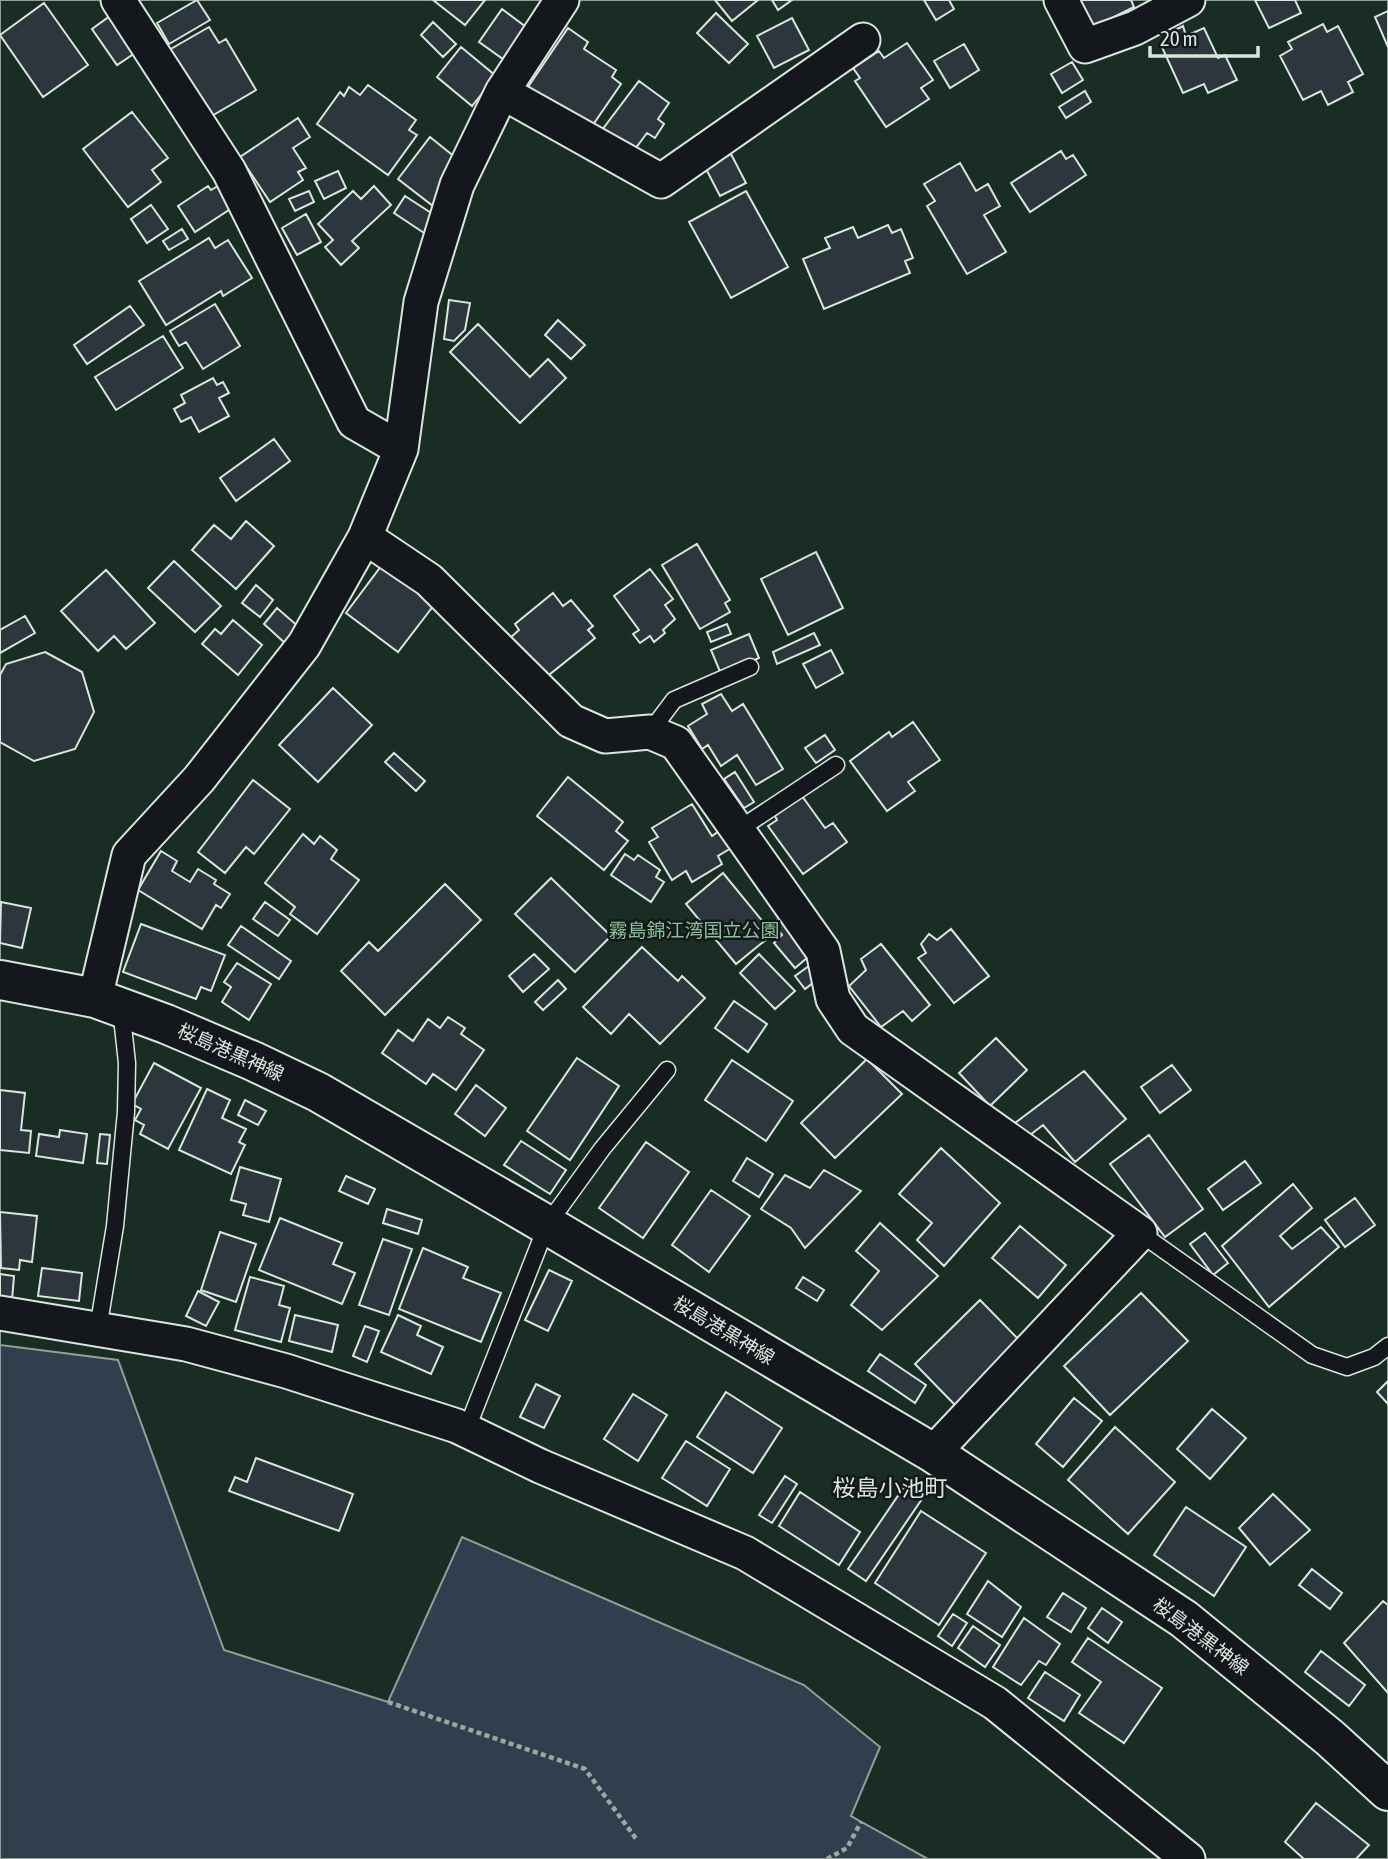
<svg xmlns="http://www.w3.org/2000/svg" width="1388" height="1859" font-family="'Asap Condensed','Noto Sans JP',sans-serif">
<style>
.green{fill:#1a2d24;stroke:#939e99;stroke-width:2}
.water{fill:#2f3f4d;stroke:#939e99;stroke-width:2}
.building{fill:#2c363c;stroke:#d8e6dc;stroke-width:2}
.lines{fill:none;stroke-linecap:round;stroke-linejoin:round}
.lane-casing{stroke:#d8e6dc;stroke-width:19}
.street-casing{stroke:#d8e6dc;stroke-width:37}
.primary-casing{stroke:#d8e6dc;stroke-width:42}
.path{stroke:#9da8a2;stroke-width:4.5;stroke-dasharray:5 3.5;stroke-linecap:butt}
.lane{stroke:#14181c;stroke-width:16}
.street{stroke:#14181c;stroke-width:33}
.primary{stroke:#14181c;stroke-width:38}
.labels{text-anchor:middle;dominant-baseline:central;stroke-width:5;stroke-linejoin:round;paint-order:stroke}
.park-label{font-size:19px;fill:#8ac095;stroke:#14181c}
.street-label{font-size:19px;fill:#d8e6dc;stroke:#14181c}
.quarter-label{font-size:23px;fill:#d8e6dc;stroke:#14181c}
</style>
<rect width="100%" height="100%" fill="#14181c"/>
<path class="green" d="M0,0h1388v1859h-1388z"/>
<path class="water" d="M0,1345l118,15 106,290 164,52 74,-165 342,148 76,62 -29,69 77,43h-928z"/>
<path class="building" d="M197,0l13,20 -41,24 -12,-21z
M433,0h52l-20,25z
M715,0h43l-26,21z
M772,0h20l-14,10z
M924,0h25l5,9 -18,11z
M1078,0h53l3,7 -42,21z
M1255,0h40l6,13 -32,15z
M44,3l44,62 -45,32 -43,-62z
M502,9l24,18 -23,32 -24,-17z
M1388,11v36l-13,-30z
M716,13l32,31 -19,19 -32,-30z
M110,16l25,37 -18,12 -25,-36z
M792,18l17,32 -35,18 -17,-32z
M433,22l23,22 -13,13 -22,-22z
M1323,24l4,8 11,-6 25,48 -15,8 5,10 -25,13 -7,-14 -18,9 -23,-44 12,-7 -4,-7z
M1183,26l3,10 18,-8 14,30 7,-3 12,25 -29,13 -4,-9 -21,9 -22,-48 13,-5 -3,-8z
M209,27l10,16 7,-4 30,51 -46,27 -41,-67z
M568,28l20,14 -4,7 32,21 -4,7 9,7 -31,45 -62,-42z
M907,43l26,37 -12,8 8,11 -43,28 -31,-46 5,-3 -7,-10 26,-17 5,7z
M964,44l15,26 -29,18 -16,-27z
M461,47l35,29 -24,30 -35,-29z
M1072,62l11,18 -21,13 -11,-19z
M639,81l30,22 -11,16 6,5 -9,14 -8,-5 -15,20 -30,-23z
M368,85l48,35 -7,10 8,5 -29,40 -71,-51 23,-32 4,4 5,-9 11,8z
M1085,91l6,11 -25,16 -7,-11z
M132,112l36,46 -16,12 9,12 -33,25 -45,-58z
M298,118l12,19 -17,11 13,20 -8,4 5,8 -33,22 -30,-45z
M430,137l31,25 -11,22 -17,22 -35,-27z
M1061,151l5,8 7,-4 13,20 -56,37 -19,-29z
M731,154l15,29 -26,13 -15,-29z
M960,163l16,28 12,-7 12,22 -16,9 22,37 -39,22 -40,-68 8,-5 -11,-17z
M338,171l8,17 -22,11 -9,-18z
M208,186l3,4 7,-4 14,22 -37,24 -17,-26z
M374,186l17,19 -39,36 7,7 -18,17 -16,-18 8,-7 -15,-16 35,-33 8,8z
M309,191l5,11 -19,9 -6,-12z
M746,191l42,76 -57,31 -42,-76z
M405,196l34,22 -12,17 -33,-22z
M151,205l17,24 -21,14 -16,-24z
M306,214l15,28 -24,13 -15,-27z
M888,225l4,8 9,-4 12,29 -8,3 5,12 -86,36 -21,-50 27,-11 -5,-10 28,-11 5,11z
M182,229l6,10 -19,11 -6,-9z
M209,238l6,10 13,-8 24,38 -29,18 -2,-5 -55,34 -27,-44z
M449,300l21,3 -5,27 -11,11 -10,-2z
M215,304l25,42 -37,23 -17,-27 -7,4 -9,-15z
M130,306l14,19 -57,39 -13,-19z
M558,320l27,25 -14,14 -26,-24z
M478,324l52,53 18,-18 18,19 -46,45 -70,-71z
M163,336l20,32 -67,42 -21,-33z
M213,378l4,7 6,-3 6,11 -10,5 10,18 -30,16 -8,-15 -10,5 -7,-13 11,-6 -4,-8z
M274,439l16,22 -54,40 -16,-23z
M246,521l28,25 -38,43 -44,-39 22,-25 17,14z
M697,544l33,56 -5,3 5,9 -30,17 -38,-64z
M816,552l27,56 -55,27 -27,-56z
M174,561l47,45 -26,26 -47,-44z
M382,565l52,40 -36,47 -52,-39z
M650,569l23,30 -8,6 10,14 -12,11 2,3 -11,9 -4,-6 -10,7 -7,-9 6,-4 -25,-34z
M106,570l49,53 -29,26 -12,-13 -16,15 -37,-40z
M256,585l17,15 -13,17 -18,-14z
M553,593l10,13 8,-6 22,26 -5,4 7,8 -50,40 -34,-41 8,-7 -4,-6z
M277,608l23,20 -14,16 -22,-20z
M25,616l10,17 -35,20v-23z
M233,620l29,25 -24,30 -36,-31 13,-15 6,5z
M727,624l4,10 -20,8 -4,-10z
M814,633l6,12 -43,19 -4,-12z
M749,634l10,24 -38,16 -10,-24z
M831,650l12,23 -27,15 -13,-24z
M45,652l37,20 12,40 -19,37 -41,12 -34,-19v-67l6,-11z
M333,688l39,37 -54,57 -39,-37z
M721,694l11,17 11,-7 40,65 -27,16 -19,-30 -16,11 -13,-21 -6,4 -14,-23 19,-12 -5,-10z
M913,722l27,38 -32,22 7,9 -28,20 -37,-50 39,-29 3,5z
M825,735l10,15 -19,13 -11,-15z
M394,753l31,28 -9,10 -31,-29z
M735,772l19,30 -10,6 -20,-29z
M568,777l55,45 -7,9 12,10 -24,29 -67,-54z
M253,780l37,29 -36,45 -8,-7 -21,26 -27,-21z
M802,796l23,32 8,-5 14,19 -44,32 -35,-48 9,-6 -2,-4z
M692,804l20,32 10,-7 11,18 -15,9 4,8 -30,18 -6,-11 -14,9 -23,-38 9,-5 -6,-9z
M303,834l11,10 6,-8 17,14 -6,9 28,21 -42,54 -27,-20 5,-7 -30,-24z
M161,851l16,10 -5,10 18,11 8,-13 18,11 -2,4 16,10 -9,14 -5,-3 -14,24 -64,-39z
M625,854l9,6 4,-5 22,15 -4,7 8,5 -13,20 -40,-27z
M723,873l50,61 -37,30 -50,-60z
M551,878l60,58 -36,36 -60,-58z
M445,884l36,36 -96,95 -44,-44 28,-29 9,9z
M1,902l30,6 -9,40 -22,-5z
M265,902l25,18 -12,16 -25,-17z
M781,917l33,35 -19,16 -21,-25 8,-8 -9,-11z
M141,924l84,31 -14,36 -10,-4 -5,12 -73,-27z
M241,926l50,35 -12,18 -51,-34z
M951,929l38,47 -35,27 -36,-45 8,-5 -5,-9 8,-10 8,6z
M881,944l49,61 -18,16 -9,-10 -22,16 -32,-41 17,-16 -5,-11z
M642,947l36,34 4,-5 23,22 -45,46 -31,-30 -18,20 -28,-27z
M534,954l15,15 -26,23 -14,-16z
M759,954l36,37 -20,18 -35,-36z
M237,963l34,21 -22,36 -27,-18 9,-15 -7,-5z
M809,966l9,13 -13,10 -10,-13z
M558,980l8,9 -23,21 -8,-8z
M734,1001l33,23 -19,28 -33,-24z
M448,1017l17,11 -4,6 23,16 -28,40 -23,-16 -7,10 -44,-31 16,-23 15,11 15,-22 12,9z
M996,1038l31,32 -37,36 -31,-33z
M577,1058l42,28 -49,74 -43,-29z
M867,1059l35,35 -67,64 -34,-35z
M732,1060l61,41 -27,40 -61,-41z
M154,1063l47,25 -33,61 -28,-15 4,-9 -9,-5 6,-11 -9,-5z
M1172,1065l19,25 -31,23 -19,-26z
M1084,1071l42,48 -51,43 -32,-37 -17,13 -11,-15z
M476,1085l30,23 -21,28 -30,-22z
M207,1089l23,11 -8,18 24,11 -7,13 6,3 -14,29 -52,-24z
M0,1090l25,3 -4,37 10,1 -2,22 -29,-3z
M245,1100l21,11 -8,14 -20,-10z
M60,1130l27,4 -4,29 -47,-7 3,-22 20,3z
M100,1134l10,1 -3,29 -10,-1z
M1149,1135l54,74 -38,28 -55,-73z
M521,1141l45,29 -16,24 -46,-29z
M646,1142l43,30 -46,66 -44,-30z
M941,1148l59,55 -56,63 -27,-26 15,-17 -33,-29z
M747,1158l26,16 -14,23 -26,-16z
M1245,1161l16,22 -38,27 -15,-21z
M240,1167l41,12 -12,43 -26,-7 3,-11 -15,-4z
M824,1170l37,21 -56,57 -14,-20 -30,-19 24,-34 25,13z
M346,1176l29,13 -7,15 -29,-13z
M1293,1184l19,24 -32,28 12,13 29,-22 18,20 -70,60 -47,-61z
M711,1190l39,26 -41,56 -37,-27z
M1355,1198l20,27 -30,22 -20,-27z
M387,1209l35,11 -4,14 -35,-11z
M0,1212l37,4 -5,46 -12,-2 -1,10 -18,-2z
M280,1218l62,25 -9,21 22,9 -13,31 -83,-34z
M880,1223l58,53 -56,54 -31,-25 28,-34 -23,-20z
M1020,1226l46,39 -28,33 -46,-40z
M220,1232l36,12 -20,58 -35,-12z
M1205,1233l23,30 -15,12 -23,-31z
M383,1239l29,10 -23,66 -30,-10z
M423,1248l45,19 -5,11 38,15 -20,49 -82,-33z
M42,1268l40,5 -3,28 -41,-5z
M549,1270l23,11 -24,50 -23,-11z
M0,1274l14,2 -2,24 -12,-2z
M250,1277l34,9 -5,19 11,3 -9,34 -46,-12z
M803,1277l21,13 -7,11 -21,-13z
M198,1291l21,11 -13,24 -20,-10z
M1141,1293l47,48 -78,74 -46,-49z
M980,1300l41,42 -65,64 -41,-42z
M295,1315l43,10 -6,27 -43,-11z
M398,1315l23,11 -4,9 26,12 -12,27 -50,-22z
M365,1326l14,5 -12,31 -14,-6z
M880,1354l46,31 -11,18 -47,-32z
M1388,1381v23l-11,-12z
M536,1384l24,12 -16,32 -24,-11z
M726,1392l56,36 -29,45 -56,-36z
M633,1394l34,21 -29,46 -34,-22z
M1074,1398l28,23 -39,46 -27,-23z
M1212,1409l34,29 -36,41 -33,-30z
M1115,1427l60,55 -47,52 -60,-54z
M686,1441l44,28 -23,37 -45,-28z
M256,1458l97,36 -14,37 -110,-40 6,-14 12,5z
M785,1476l12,8 -25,39 -13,-8z
M904,1487l18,12 -56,82 -18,-12z
M800,1492l60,40 -21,33 -60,-39z
M1273,1494l37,36 -40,35 -31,-37z
M1186,1507l60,40 -32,49 -60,-41z
M921,1511l65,42 -47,72 -64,-42z
M1312,1569l30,24 -12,16 -31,-24z
M988,1581l33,26 -19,30 -35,-23z
M1063,1593l23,15 -15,24 -24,-15z
M1383,1601l5,4v88l-44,-50z
M1102,1608l20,14 -14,21 -20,-15z
M953,1614l14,9 -15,23 -14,-10z
M1024,1618l36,26 -14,21 -7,-4 -18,24 -28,-18z
M973,1626l27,19 -15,22 -27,-19z
M1088,1638l74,50 -38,55 -45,-30 22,-31 -29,-20z
M1321,1651l44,34 -16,21 -44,-34z
M1045,1672l35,23 -16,26 -36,-23z
M1316,1803l53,42 -13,14h-52l-19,-17z"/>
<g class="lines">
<defs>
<path id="lane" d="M650,732l24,-32 76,-33
M738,830l98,-65
M1140,1233l172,122 35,12 27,-10 14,-11
M98,1329l17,-103 11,-114 1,-49 -6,-55
M466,1431l81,-206 55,-76 65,-79"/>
<path id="street" d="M118,0l111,171 125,251 47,27
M1061,0l24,46 50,-18 53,-28
M502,92l159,89 202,-141
M365,537l64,43 142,141 34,15 45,-4 26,11 147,208 10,48 20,30 287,204 -207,220
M95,998l34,-143 70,-76 105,-134 61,-108 36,-88 20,-147 36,-117 45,-93 60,-92
M0,1313l186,31 100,27 171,55 83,40 205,87 250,150 193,156"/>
<path id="primary" d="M0,980l95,18 71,26 87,37 65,31 229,133 386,228 251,166 146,119 58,53"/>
</defs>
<use href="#lane" class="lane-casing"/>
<use href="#street" class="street-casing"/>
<use href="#primary" class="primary-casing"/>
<path class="path" d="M388,1702l197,67 52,71
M827,1859l20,-11 14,-26"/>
<use href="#lane" class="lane"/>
<use href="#street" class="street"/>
<use href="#primary" class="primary"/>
</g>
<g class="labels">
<g class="park-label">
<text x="694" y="930">霧島錦江湾国立公園</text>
</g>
<g class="street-label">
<text transform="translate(231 1052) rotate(24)">桜島港黒神線</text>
<text transform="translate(724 1330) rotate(31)">桜島港黒神線</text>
<text transform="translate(1201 1636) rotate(37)">桜島港黒神線</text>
</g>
<g class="quarter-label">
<text x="890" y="1488">桜島小池町</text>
</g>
</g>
<path d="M1150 46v10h108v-10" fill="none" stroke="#d8e6dc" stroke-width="3.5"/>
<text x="1160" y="46" font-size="21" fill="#d8e6dc" stroke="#14181c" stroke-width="5" paint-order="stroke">20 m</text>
</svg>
